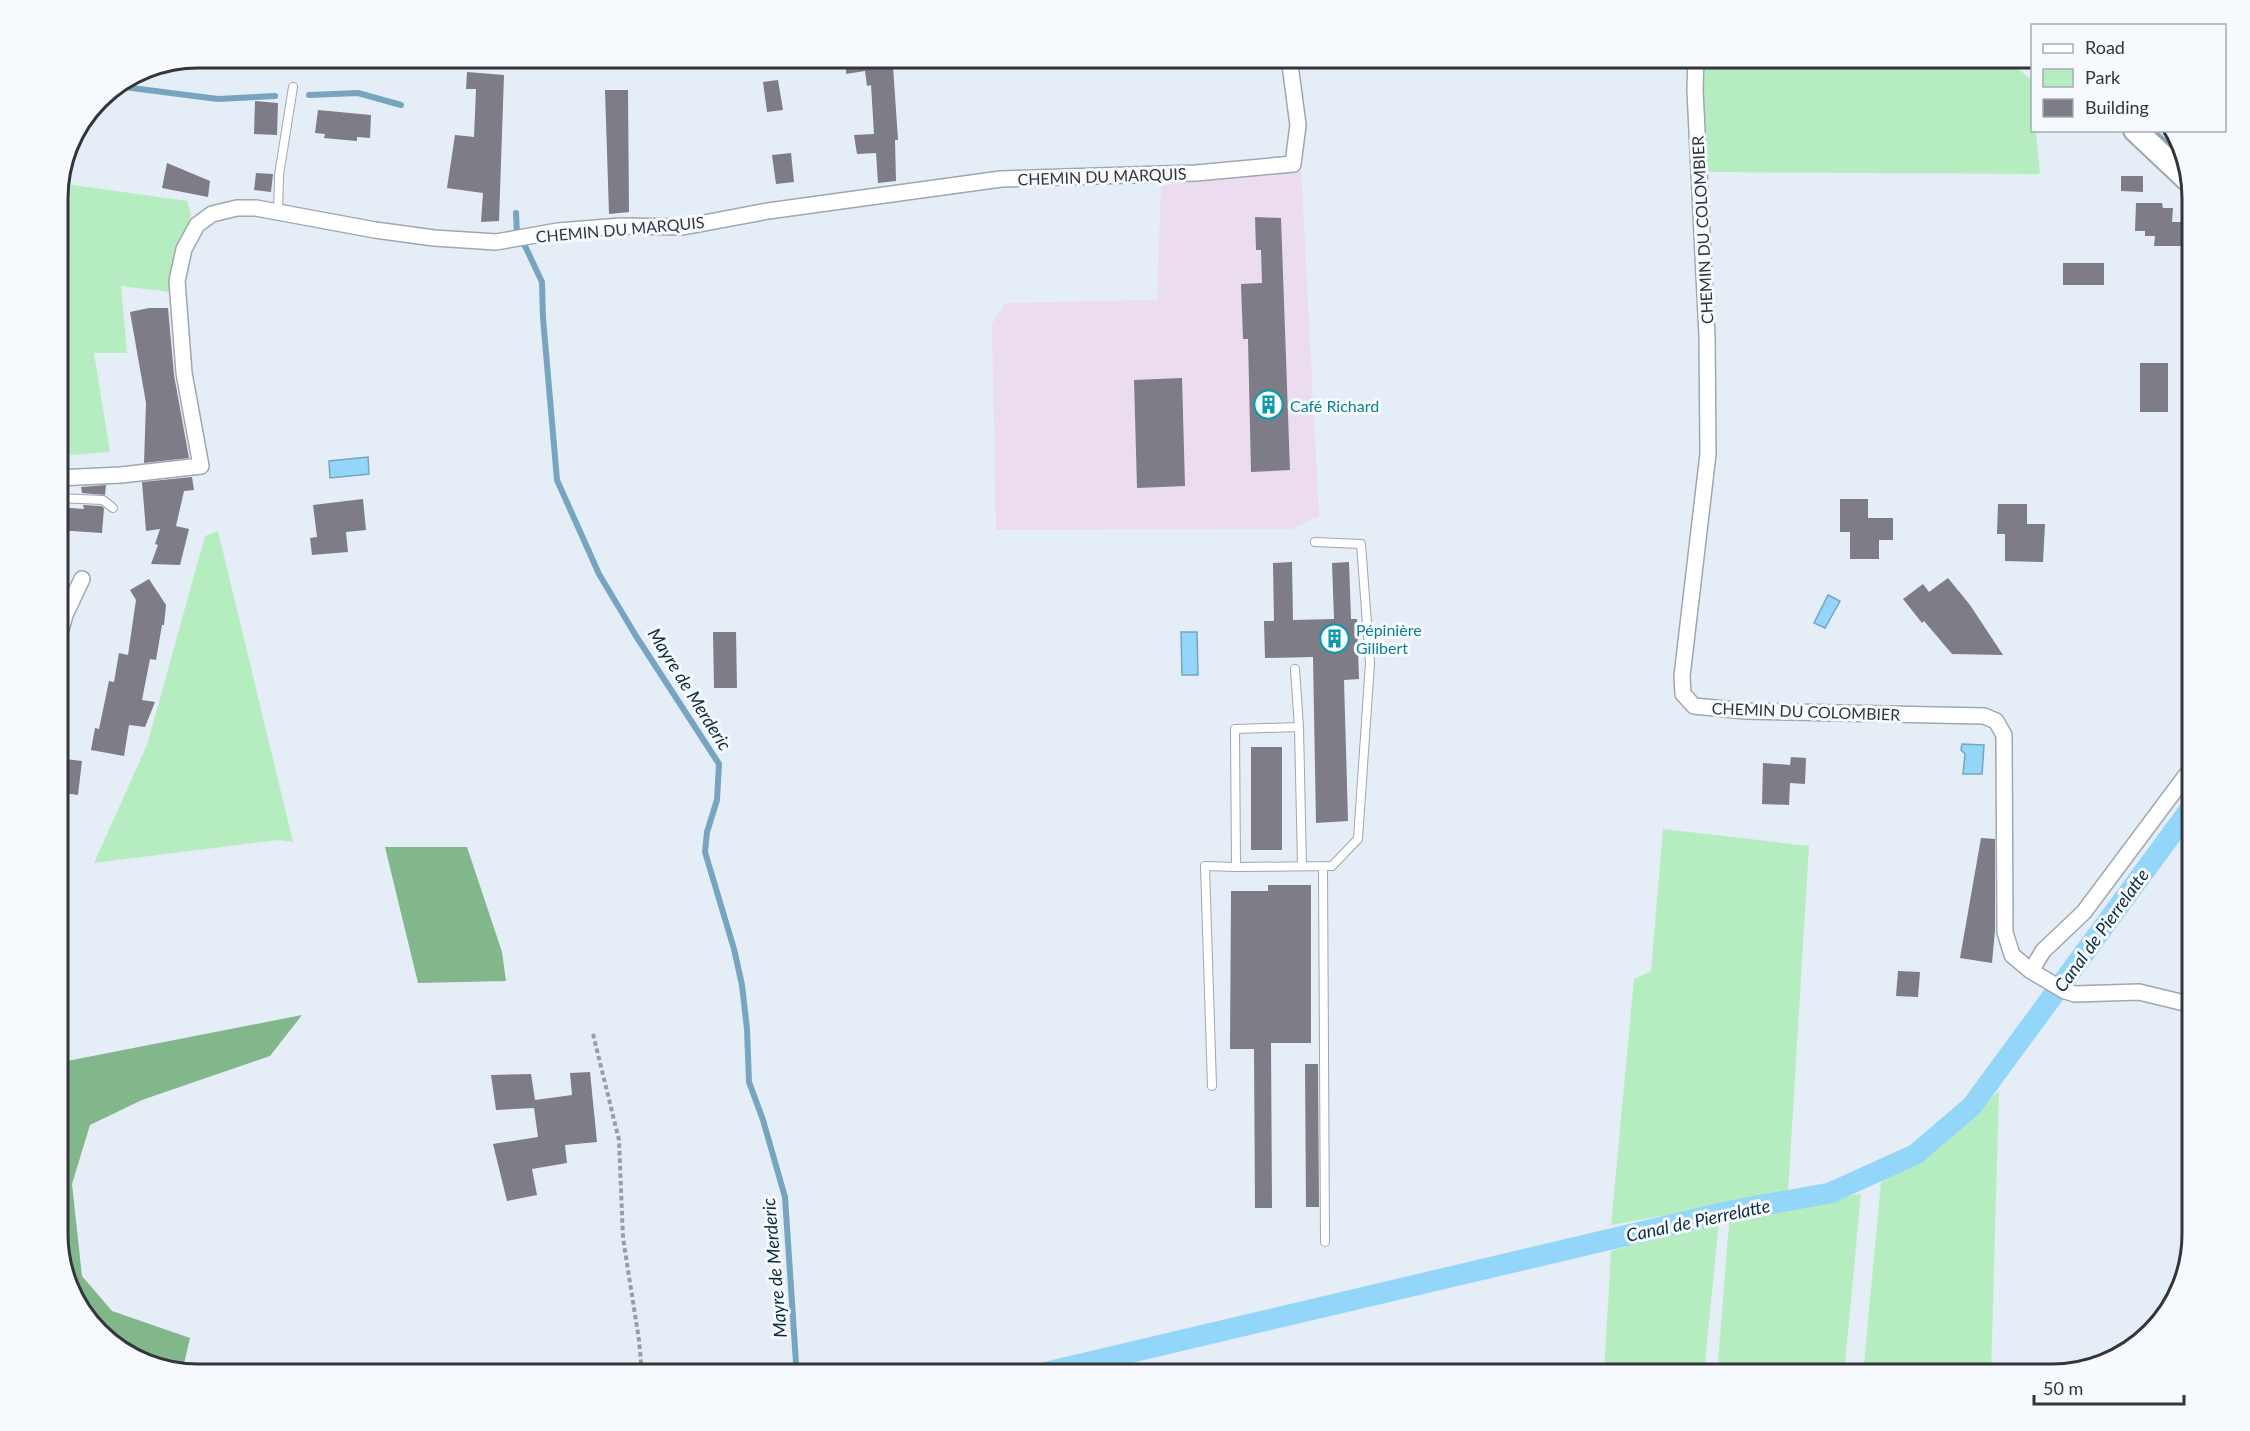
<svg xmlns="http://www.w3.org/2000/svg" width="2250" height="1431" font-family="Lato,sans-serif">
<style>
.industrial{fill:#ebdcef}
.green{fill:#b6edc0}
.forest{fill:#81b78b}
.water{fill:#94d5fa;stroke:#77a5c0;stroke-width:1.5}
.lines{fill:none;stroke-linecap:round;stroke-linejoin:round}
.stream{stroke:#77a5c0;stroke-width:6}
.canal{stroke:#94d5fa;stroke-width:21}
.building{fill:#7d7c87}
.lane-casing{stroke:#9fa7b0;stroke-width:10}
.street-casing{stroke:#9fa7b0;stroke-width:18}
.secondary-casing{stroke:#9fa7b0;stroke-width:26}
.path{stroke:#989ea5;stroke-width:4;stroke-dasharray:4.5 3;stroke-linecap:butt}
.lane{stroke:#fff;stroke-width:8}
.street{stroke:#fff;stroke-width:15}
.secondary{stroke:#fff;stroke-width:22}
.labels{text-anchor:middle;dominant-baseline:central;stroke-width:6;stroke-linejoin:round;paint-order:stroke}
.street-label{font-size:16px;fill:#323539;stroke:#f6f9fd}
.culture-label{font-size:16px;fill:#0d838f;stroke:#f6f9fd;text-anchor:start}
.water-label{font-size:18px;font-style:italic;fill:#0e2d3c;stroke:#f6f9fd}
.rim{fill:none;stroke:#323539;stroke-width:3}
</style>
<rect width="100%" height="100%" fill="#e5edf6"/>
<path class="industrial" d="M1301,166l18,350 -27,13 -296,1 -4,-206 13,-21 152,-3 4,-114z"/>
<path class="green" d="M1703,57h302l26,23 1,50 4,1 4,43 -334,-2z
M59,183l128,18 4,13 -21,78 -49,-6 6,67h-33l16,99 -53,4z
M218,531l75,311 -15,-2 -184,23 53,-118 58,-209z
M1663,829l146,17 -21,347 -177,32 23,-246 17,-8z
M1999,1091l-8,283h-128l18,-192 43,-24z
M1861,1194l-17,180h-127l13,-163z
M1719,1221l-15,153h-100l7,-123z"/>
<path class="forest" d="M385,847h82l35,105 4,29 -88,2z
M302,1015l-32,41 -128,44 -52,25 -18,59 10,92 30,35 78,27 -7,30 -4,1 -59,-18 -44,-47 -19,-61v-180z"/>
<path class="water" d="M368,457l1,17 -39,4 -1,-17z
M1828,595l12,6 -15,27 -11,-5z
M1181,632h16l1,43h-16z
M1962,744l22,1 -2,29h-19l2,-20 -4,-4z"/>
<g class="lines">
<path class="stream" d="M116,86l102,13 57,-3
M309,95l49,-2 43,12
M2152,130l31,29
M516,213l1,22 9,13 16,34 1,36 14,162 42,94 37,62 83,128 -2,36 -10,32 -2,20 29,97 8,36 5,44 2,53 14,38 22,77 11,166 3,11"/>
<path class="canal" d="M1039,1374l691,-163 100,-18 86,-39 56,-48 221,-301"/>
</g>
<path class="building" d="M846,57h50v9h-3l5,74h-3l1,41 -18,2 -2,-30 -19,1 -3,-19 20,-1 -3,-49 -4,1 -2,-15 -19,3z
M467,72l37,3 -5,146 -18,1 2,-29 -36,-5 8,-53 19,2 2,-48h-10z
M778,80l5,30 -16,2 -4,-30z
M605,90h23l1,122 -20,2z
M255,101l23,2 -1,32 -23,-1z
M318,110l53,5 -1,23 -13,-1v4l-12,-1 -21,-2 1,-4 -10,-1z
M791,153l3,29 -18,2 -4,-29z
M167,163l43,18 -2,16 -46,-9z
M256,173l17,1 -2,18 -17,-2z
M2121,176h22v16l-22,-1z
M2136,203h26l1,5h10l-1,14h21v24h-39l1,-10h-10v-5h-10z
M1255,217l26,1 9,252 -39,2 -3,-133h-5l-2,-55 21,-1 -1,-33h-5z
M2063,263h41v22h-41z
M149,308h19l6,67 15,83 -45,5 2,-60 -16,-91z
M2140,363h28v49h-28z
M1182,378l3,108 -48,2 -3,-108z
M192,477l2,13 -10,1 -8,35 13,3 -9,36 -29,-1 7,-19 -3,-1 5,-15 -14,2 -4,-49z
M106,485l-1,10 -23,-2 -1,-6z
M363,499l3,31 -20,2 2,20 -36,3 -2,-17 7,-1 -4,-32z
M1840,499h28v19h25v22h-14v19h-29v-27h-10z
M1998,504h29v20h18l-2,38 -38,-1v-27h-8z
M83,505l18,1 3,2 -2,25 -45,-3v-23l27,2z
M1292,562l1,58 41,-1 -2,-56 17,-1 2,57h6l2,60 -15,1 4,141 -32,2 -3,-166 -48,1 -1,-37h10l-1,-58z
M1948,578l22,27 33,50 -51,-1 -28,-33 -2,2 -19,-24 20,-15 6,8z
M149,579l17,26 -2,20h-2l-6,35 -6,-1 -8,41 13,2 -10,25 -16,-2 -5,31 -33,-6 4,-22 4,1 10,-48 5,1 5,-29 9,2 8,-55 -6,-10z
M713,632h23l1,56h-23z
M1251,747h31v103h-31z
M1791,757l15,1 -1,26 -15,-1 -1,22 -27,-1 1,-41 27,2z
M57,758l25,3 -4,34 -21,-3z
M1981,838l14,1v91l-3,33 -32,-5z
M1268,885h43v158h-40l1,165h-17l-1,-159h-24l1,-158h37z
M1898,971l22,1 -2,25 -22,-1z
M1305,1064h13l1,143h-13z
M590,1072l7,70 -32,3 2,18 -35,6 5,26 -30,6 -14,-57 45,-7 -4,-29 -38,2 -5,-35 40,-1 4,26 37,-5 -2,-22z"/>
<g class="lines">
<defs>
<path id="lane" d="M278,213l1,-38 14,-88
M57,498l46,2 10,8
M1295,669l4,58 -64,2 1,138 96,-1 26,-27 12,-176 -9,-119 -46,-2
M1299,727l3,139
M1323,866l2,376
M1212,1086l-7,-220 31,1"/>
<path id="street" d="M1696,57l-1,33 12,246 1,118 -26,222 1,18 11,12 51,5 239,5 12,5 8,14 1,197 7,23 19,16 34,20 10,3 64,-2 54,13
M57,478l64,-3 80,-9 -17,-93 -7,-92 7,-32 13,-24 15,-11 25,-6h19l119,22 59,8 62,4 62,-11 63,-5 62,1 85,-16 233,-32 195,-6 97,-9 5,-39 -9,-68
M57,645l8,-30 17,-36
M2031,971l12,-20 41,-39 109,-146"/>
<path id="secondary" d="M2135,130l53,50"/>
</defs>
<use href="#lane" class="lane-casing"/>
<use href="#street" class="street-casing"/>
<use href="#secondary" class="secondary-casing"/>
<path class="path" d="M593,1034l26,106 4,98 16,102 3,34"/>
<use href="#lane" class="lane"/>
<use href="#street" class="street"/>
<use href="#secondary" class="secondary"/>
</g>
<defs>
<symbol id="building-ring" viewBox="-11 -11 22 22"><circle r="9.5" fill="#f6f9fd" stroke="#0f9aa8" stroke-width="1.5"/><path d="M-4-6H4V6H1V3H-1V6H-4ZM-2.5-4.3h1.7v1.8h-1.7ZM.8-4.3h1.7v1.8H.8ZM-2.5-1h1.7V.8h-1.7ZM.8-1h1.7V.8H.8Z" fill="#0f9aa8"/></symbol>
</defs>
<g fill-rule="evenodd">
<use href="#building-ring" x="1252" y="388" width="33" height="33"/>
<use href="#building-ring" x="1318" y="622" width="33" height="33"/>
</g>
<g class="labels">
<g class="street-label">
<text transform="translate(1102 176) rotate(-2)">CHEMIN DU MARQUIS</text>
<text transform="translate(620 229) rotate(-5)">CHEMIN DU MARQUIS</text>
<text transform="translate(1702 230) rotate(-93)">CHEMIN DU COLOMBIER</text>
<text transform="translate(1806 711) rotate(2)">CHEMIN DU COLOMBIER</text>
</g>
<g class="culture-label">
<text x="1290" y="405">Café Richard</text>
<text x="1356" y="629">Pépinière<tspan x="1356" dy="18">Gilibert</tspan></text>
</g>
<g class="water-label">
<text transform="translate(690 689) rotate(58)">Mayre de Merderic</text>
<text transform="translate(2101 930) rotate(-54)">Canal de Pierrelatte</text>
<text transform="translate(1698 1220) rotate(-12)">Canal de Pierrelatte</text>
<text transform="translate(774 1268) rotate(-95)">Mayre de Merderic</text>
</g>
</g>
<path d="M0 0H2250V1431H0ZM198 68H2052A130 130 0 0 1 2182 198V1234A130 130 0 0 1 2052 1364H198A130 130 0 0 1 68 1234V198A130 130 0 0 1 198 68Z" fill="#f6f9fd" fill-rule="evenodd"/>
<path class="rim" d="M198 68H2052A130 130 0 0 1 2182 198V1234A130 130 0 0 1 2052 1364H198A130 130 0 0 1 68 1234V198A130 130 0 0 1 198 68Z"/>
<rect x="2031" y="24" width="195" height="108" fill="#f6f9fd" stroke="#a8abaf" stroke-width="1.5"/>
<rect x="2043" y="44" width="30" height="9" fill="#ffffff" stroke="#a8abaf" stroke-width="1.5"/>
<text x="2085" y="54" font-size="18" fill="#323539">Road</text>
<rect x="2043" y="69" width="30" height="18" fill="#b6edc0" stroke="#a8abaf" stroke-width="1.5"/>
<text x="2085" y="84" font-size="18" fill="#323539">Park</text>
<rect x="2043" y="99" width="30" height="18" fill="#7d7c87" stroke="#a8abaf" stroke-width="1.5"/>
<text x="2085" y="114" font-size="18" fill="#323539">Building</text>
<path d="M2034 1395v9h150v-9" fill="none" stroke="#323539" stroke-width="3"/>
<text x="2043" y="1395" font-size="18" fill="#323539" stroke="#f6f9fd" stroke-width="4.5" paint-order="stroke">50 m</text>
</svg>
